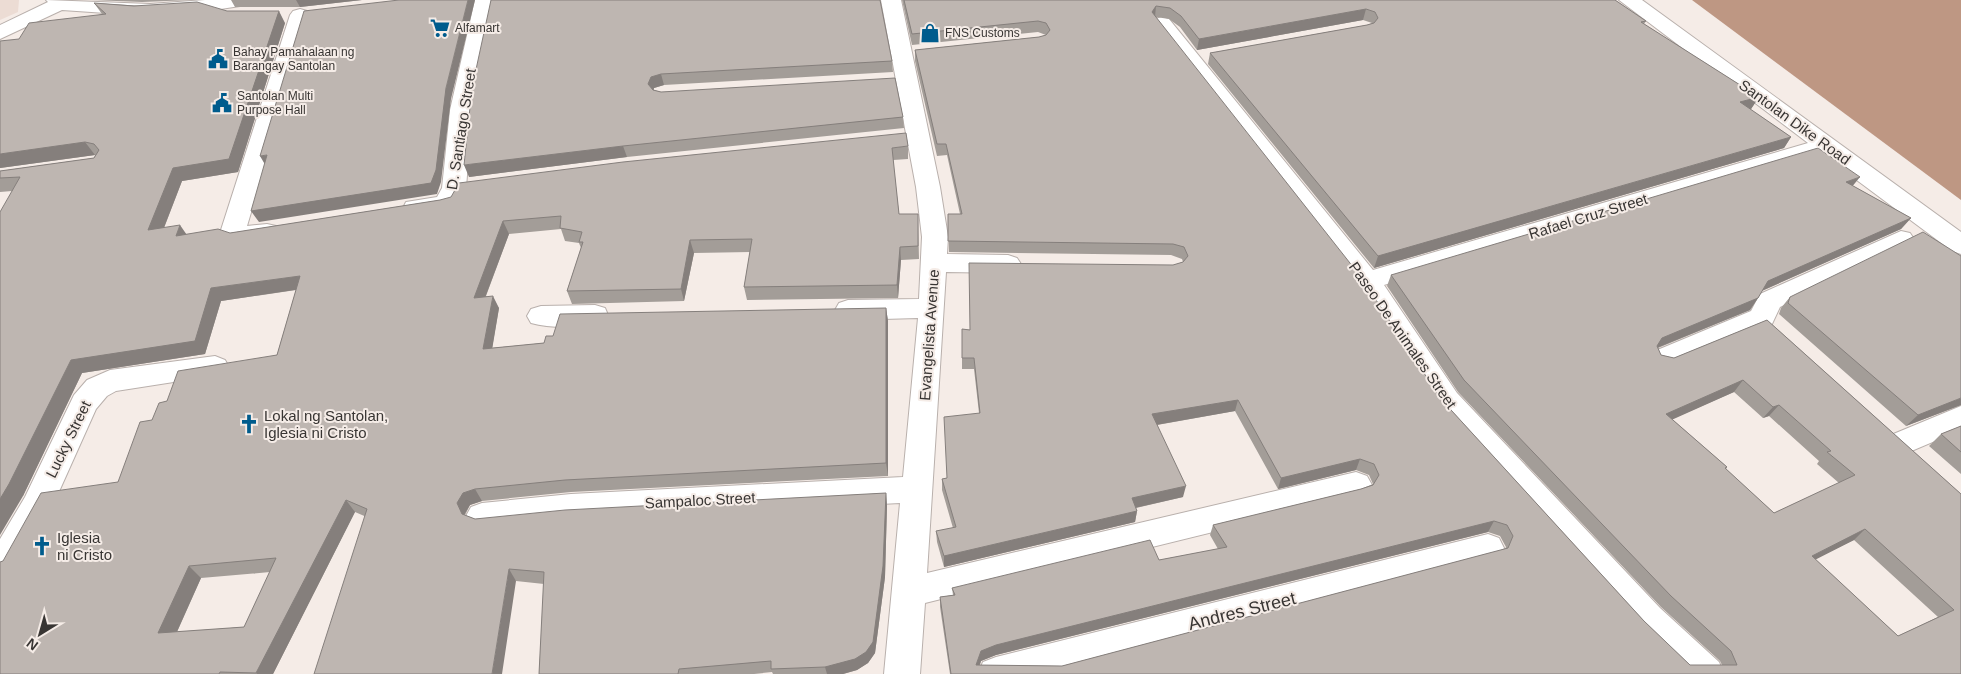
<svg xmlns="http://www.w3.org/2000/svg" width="1961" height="674" font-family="Helvetica,sans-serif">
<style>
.built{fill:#ecdcd4}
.water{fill:#be9783}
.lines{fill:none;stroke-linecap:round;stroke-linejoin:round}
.minor-casing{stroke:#b9b0ac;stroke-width:2}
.minor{fill:#fff;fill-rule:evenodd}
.wall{fill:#a39d98;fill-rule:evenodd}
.shaded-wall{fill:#857f7c}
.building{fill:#beb6b1;stroke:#857f7c;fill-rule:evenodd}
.labels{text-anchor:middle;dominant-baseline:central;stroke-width:4;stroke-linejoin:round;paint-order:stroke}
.far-poi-label{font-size:12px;fill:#383533;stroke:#f5ece7;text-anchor:start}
.street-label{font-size:15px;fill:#383533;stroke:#f5ece7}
.poi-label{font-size:15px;fill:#383533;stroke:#f5ece7;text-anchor:start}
.near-street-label{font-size:18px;fill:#383533;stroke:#f5ece7}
</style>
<rect width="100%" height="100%" fill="#f5ece7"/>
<path class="built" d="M0,0h19l-1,12 -18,8z"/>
<path class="water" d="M1692,0h269v200z"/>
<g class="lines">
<defs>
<path id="minor" d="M46,0l104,4 55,-4h45l-3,4 -7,2 -45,7 -45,3 -88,-6 -62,29v-14l48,-23z
M475,0h20l-23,110 -6,78 -11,21 -40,7 -9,-2 -3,-6 3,-6 31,-5 5,-9 8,-78z
M881,0h20l39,187 8,50 -1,17 61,1 9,3 4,6 -4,6 -9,3 -62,-1 -19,301 429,-101 11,4 5,9 -5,9 -442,109 -5,71h-36l16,-171 -329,17 -89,9 -11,-4 -5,-9 5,-9 11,-4 89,-9 332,-17 15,-159 -70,2 -9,-3 -4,-7 4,-7 9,-3 71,-1 3,-62 -6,-50z
M1619,0h23l319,232v22l-9,-3 -133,-99 -2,3 -433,130 73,108 203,215 59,54 5,12h-43l-45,-44 -199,-221 -79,-122 -206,-264 3,-4 7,-2 7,2 204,251 435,-127z
M300,9l7,2 3,4 -63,211 20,-2 9,2 4,6 -4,6c-17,5 -44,13 -56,-5l70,-218 3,-4z
M1901,231l9,2 4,6 -4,6 -130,62 -8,17 -107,44 -10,-3 -4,-7 4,-7 96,-40 9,-17z
M595,305l10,3 3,7 -3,7c-21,6 -53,7 -74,1l-4,-7 4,-7 10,-3z
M215,356l10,4 4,7 -4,7 -109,17 -9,5 -11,13 -43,96 -37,67 -16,7v-40l25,-42 49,-102 13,-15 23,-10z
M1961,406v24l-59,25 -11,-4 -4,-8 4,-8z
M1488,534l11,4 5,10 -5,10 -11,4 -428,112h-82l5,-12 13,-5z"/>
</defs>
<use href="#minor" class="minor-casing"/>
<use href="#minor" class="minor"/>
</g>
<path class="wall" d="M91,0h100l-49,2z
M231,0h131l-62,7h-65z
M491,0l401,61 1,11 -229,13 -10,3v2l7,2 242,25 1,11 -277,29 -158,20z
M902,0h713l31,21 -2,3 115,73 -8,12h-1l41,28 -7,11 -410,120 -166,-204 2,-11 157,-28 5,-2 -9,-3 -166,30 -17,-23 -11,-8 -13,-2 285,382 203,222 46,44h32l-2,-4 -59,-54 -203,-215 -71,-106 4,-11 462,-89 58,32 -10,11 -139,62 -4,7 -8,12 -92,38 3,7 13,3 93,-38 194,174v180h-1011l-10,-67v-10l13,-2 -1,-7 207,-28 59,-11 -8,-14 3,-10 148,-36 12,-5 -4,-9 -13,-5 -78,19 -43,-78 -78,14 26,72 -47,11 1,3 -2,11 -191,45 -7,-25 -1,-11 17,-3 -11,-38v-11l5,-1 32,-65 -5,-44h-12v-40l8,1 213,-68 -1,-3 -11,-4 -222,-3 -1,-38h12l-13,-59 -10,1 -22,-95v-11l124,-13 7,-2 -8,-3 -126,13zM1734,392l29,26 6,-2 50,45 -2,3 22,19 -65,30 -48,-44 1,-2 -55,-48zM1488,532l12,4 6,11 -1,2 -443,117 -82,-1 1,-4 15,-6zM1854,540l84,77 -40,19 -83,-77z
M94,3l133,8 58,12 -47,149 -56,9 -18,47 22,6 44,-1 210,-33 468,-54v13l-15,1 6,54h19l1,45 -18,1 -3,38 -151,2 -3,-13 6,-35 -56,1 -10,48 -112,3 -5,-13 14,-43 -2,-5 -14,-2 -4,-12 -52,5 -23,62 13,12 -7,40 52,-5 9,-7 333,-28 2,13v155l-317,16 -89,9 -12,4 -5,10 10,4 411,-26 1,13 -2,71 -10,76 -7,10 -11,7 -14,4h-70l-1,-2 -18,2h-215l5,-90 -28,-3 -161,-69 -82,162h-273l3,-113 115,-79 34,-62 15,-19 110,-46 19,-65 -75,11 -16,53 -123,19 -59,123 -11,-305 -12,1v-21l94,-13 1,-3 -95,13 19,-129 83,-25zM270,572l-26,55 -67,5 24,-54z
M1790,297l171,108 -55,21 -127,-112 2,-6z
M1961,426v48l-32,-28 12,-12z"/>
<path class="shaded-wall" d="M296,0h66l-62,7z
M468,0h7l-24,99 -10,83 -4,12 -178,28 -8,-11 195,-123z
M1156,6l-1,11 -3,-5z
M1366,9l-3,11 -166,30 2,-11z
M279,11l6,12 -47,149 -56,9 -24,62 -10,-13 25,-62z
M661,74l3,11 -10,3 -3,7 -3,-11 3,-7z
M1759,97l-8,12 -18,4 7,-11z
M1791,137l-7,11 -410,120 4,-12z
M85,142l10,13 -95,13v-14z
M623,146l4,11 -158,20 -5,-12z
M267,155v13l-7,-12z
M1860,177l-9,11 -5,-6z
M1911,218l-10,11 -142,63 9,-11z
M503,221l6,13 -29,77 -6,-13z
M180,225l9,13 -13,-2z
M690,240l4,13 -10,48 -3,-12z
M900,247l1,13 -3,38 -1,-13z
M300,276l8,12 -87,13 -16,53 -123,19 -59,123 -23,39v-36l71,-139 140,-72z
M493,296l6,12 -9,54 -7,-13z
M1758,298l-8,12 -96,39 8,-11z
M886,308l2,13v155l-2,-13z
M1743,380l-9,12 -76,34 8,-12z
M1961,398v7l-55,21 12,-11z
M1238,400l-3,11 -85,15 2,-12z
M1779,405l-10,11 -6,2 10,-11z
M1360,459l-4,11 -78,19 3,-11z
M1186,486l-3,11 -53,12 2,-11z
M475,489l7,12 -12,4 -6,10 -2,-1 -5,-11 6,-10z
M886,493l1,13 -2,71 -10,76 -7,10 -11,7 -14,4h-16l-2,-7z
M346,500l9,12 -82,162h-16l-1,-1z
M1137,511l-2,11 -191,45v-11z
M1494,521l-6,11 -492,123 -15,6 -5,13v-9l5,-14 15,-6z
M1865,529l-11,11 -53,27 11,-11z
M189,566l12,12 -30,67 -13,-12z
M509,569l7,12 -14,93h-10z"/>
<path class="building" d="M399,0h69l-22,88 -10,82 -5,13 -180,28 16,-56 -7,1 44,-145z
M491,0h389l12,61 -231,13 -10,3 -3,7 5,6 8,2 234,-14 8,39 -280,29 -159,19 8,-77z
M904,0h711l31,21 -5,1 118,75 -19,5 51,35 -413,119 -168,-203 157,-28 7,-2 4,-5 -3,-6 -9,-3 -167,30 -18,-23 -11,-8 -14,-2 -4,6 209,265 80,122 203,222 46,44h47l-6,-14 -60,-55 -207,-216 -73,-105 427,-127 42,29 -14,5 65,36 -143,63 -10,17 -96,40 -5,8 4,9 13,3 93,-38 194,174v180h-1010l-11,-77 15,-2 -3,-7 198,-48 9,20 68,-13 -14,-22 148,-36 12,-4 6,-10 -5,-11 -14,-5 -79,19 -43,-78 -86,14 34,72 -54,12 5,13 -193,45 -8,-25 20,-4 -14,-48 5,-1 -3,-61 36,-4 -6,-55h-12v-29l8,1 -1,-67 204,2 10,-3 5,-6 -4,-9 -11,-3 -225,-3v-27h14l-16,-70h-9l-22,-94 124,-13 7,-2 4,-5 -4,-7 -8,-2 -126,13zM1743,380l30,27 6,-2 52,46 -4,1 28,23 -81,38 -49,-45 2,-1 -61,-53zM1494,521l13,4 6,11 -5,12 -446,118 -86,-1 5,-14 15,-6zM1865,529l89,81 -56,26 -86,-80z
M197,2l30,9h52l-50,148 -56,9 -25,62 32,-5 -4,11 42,-7 12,4 210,-33 11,-3 8,-14 164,-21 283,-29 2,13 -16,2 7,66h19v32l-18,1 -3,38 -153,2 8,-48 -62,1 -9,49 -114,2 16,-49h-4l3,-10 -22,-4 1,-12 -58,5 -29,77 19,-2 -10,53 61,-6 2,-7h7l7,-22 326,-6v155l-321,17 -90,9 -12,4 -6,10 5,11 13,5 90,-9 321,-17 -3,73 -10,76 -7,10 -11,7 -30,8 -54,2v-8l-92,8 -1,5h-139l5,-102 -35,-3 -17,105h-178l53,-165 -21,-9 -90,173 -36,-1 -1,2h-219v-112l3,-1 38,-68 77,-11 22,-60 12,-2 7,-17 8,-2 11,-30 99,-16 23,-79 -89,12 -16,53 -124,19 -62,124 -9,15v-287l20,-35 -20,1v-7l94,-13 5,-8 -5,-6 -9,-2 -85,12v-113l19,-2 10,-16 77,-9 -12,-11 40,3zM276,558l-32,69 -86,6 31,-67z
M1923,232l38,24v142l-43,17 -130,-112 2,-6z
M1961,426v26l-20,-18z"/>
<defs>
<symbol id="supermarket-bare" viewBox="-9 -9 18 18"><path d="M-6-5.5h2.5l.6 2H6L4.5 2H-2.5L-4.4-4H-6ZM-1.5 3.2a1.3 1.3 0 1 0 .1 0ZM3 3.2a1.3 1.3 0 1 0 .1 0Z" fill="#005c8d" stroke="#f5ece7" stroke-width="2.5" paint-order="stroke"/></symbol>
<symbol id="shop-bare" viewBox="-9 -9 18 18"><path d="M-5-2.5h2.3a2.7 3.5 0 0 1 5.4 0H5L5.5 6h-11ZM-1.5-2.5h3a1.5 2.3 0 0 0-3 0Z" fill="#005c8d" stroke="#f5ece7" stroke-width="2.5" paint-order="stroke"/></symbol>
<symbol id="civic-bare" viewBox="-9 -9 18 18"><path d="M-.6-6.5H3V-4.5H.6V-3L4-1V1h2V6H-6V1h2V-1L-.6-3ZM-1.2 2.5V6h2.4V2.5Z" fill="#005c8d" stroke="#f5ece7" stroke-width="2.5" paint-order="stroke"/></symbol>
<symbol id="church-bare" viewBox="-9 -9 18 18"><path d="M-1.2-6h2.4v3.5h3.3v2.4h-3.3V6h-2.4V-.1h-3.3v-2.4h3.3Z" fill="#005c8d" stroke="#f5ece7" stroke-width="2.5" paint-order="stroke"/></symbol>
</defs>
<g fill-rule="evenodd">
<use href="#supermarket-bare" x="426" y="14" width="28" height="28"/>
<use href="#shop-bare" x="916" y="19" width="28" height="28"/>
<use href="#civic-bare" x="204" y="45" width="28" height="28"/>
<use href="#civic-bare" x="208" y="89" width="28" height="28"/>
<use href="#church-bare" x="235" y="410" width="28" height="28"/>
<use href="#church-bare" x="28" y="532" width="28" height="28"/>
</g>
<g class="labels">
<g class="far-poi-label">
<text x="455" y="28">Alfamart</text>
<text x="945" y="33">FNS Customs</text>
<text x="233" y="52">Bahay Pamahalaan ng<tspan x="233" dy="14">Barangay Santolan</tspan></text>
<text x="237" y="96">Santolan Multi<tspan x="237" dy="14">Purpose Hall</tspan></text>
</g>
<g class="street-label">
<text transform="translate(1795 122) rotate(36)">Santolan Dike Road</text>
<text transform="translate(461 129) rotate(-81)">D. Santiago Street</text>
<text transform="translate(1588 216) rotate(-17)">Rafael Cruz Street</text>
<text transform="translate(929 335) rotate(-86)">Evangelista Avenue</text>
<text transform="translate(1403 335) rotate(55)">Paseo De Animales Street</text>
<text transform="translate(68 439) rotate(-64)">Lucky Street</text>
<text transform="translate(700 500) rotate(-3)">Sampaloc Street</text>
</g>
<g class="poi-label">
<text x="264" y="415">Lokal ng Santolan,<tspan x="264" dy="17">Iglesia ni Cristo</tspan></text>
<text x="57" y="537">Iglesia<tspan x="57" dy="17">ni Cristo</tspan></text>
</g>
<g class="near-street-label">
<text transform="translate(1242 611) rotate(-14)">Andres Street</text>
</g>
</g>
<g transform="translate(40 634) rotate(217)" stroke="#f5ece7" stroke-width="4" paint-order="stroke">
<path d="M0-4L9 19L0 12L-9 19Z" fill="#383533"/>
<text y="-8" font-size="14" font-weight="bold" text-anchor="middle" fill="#383533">N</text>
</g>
</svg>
